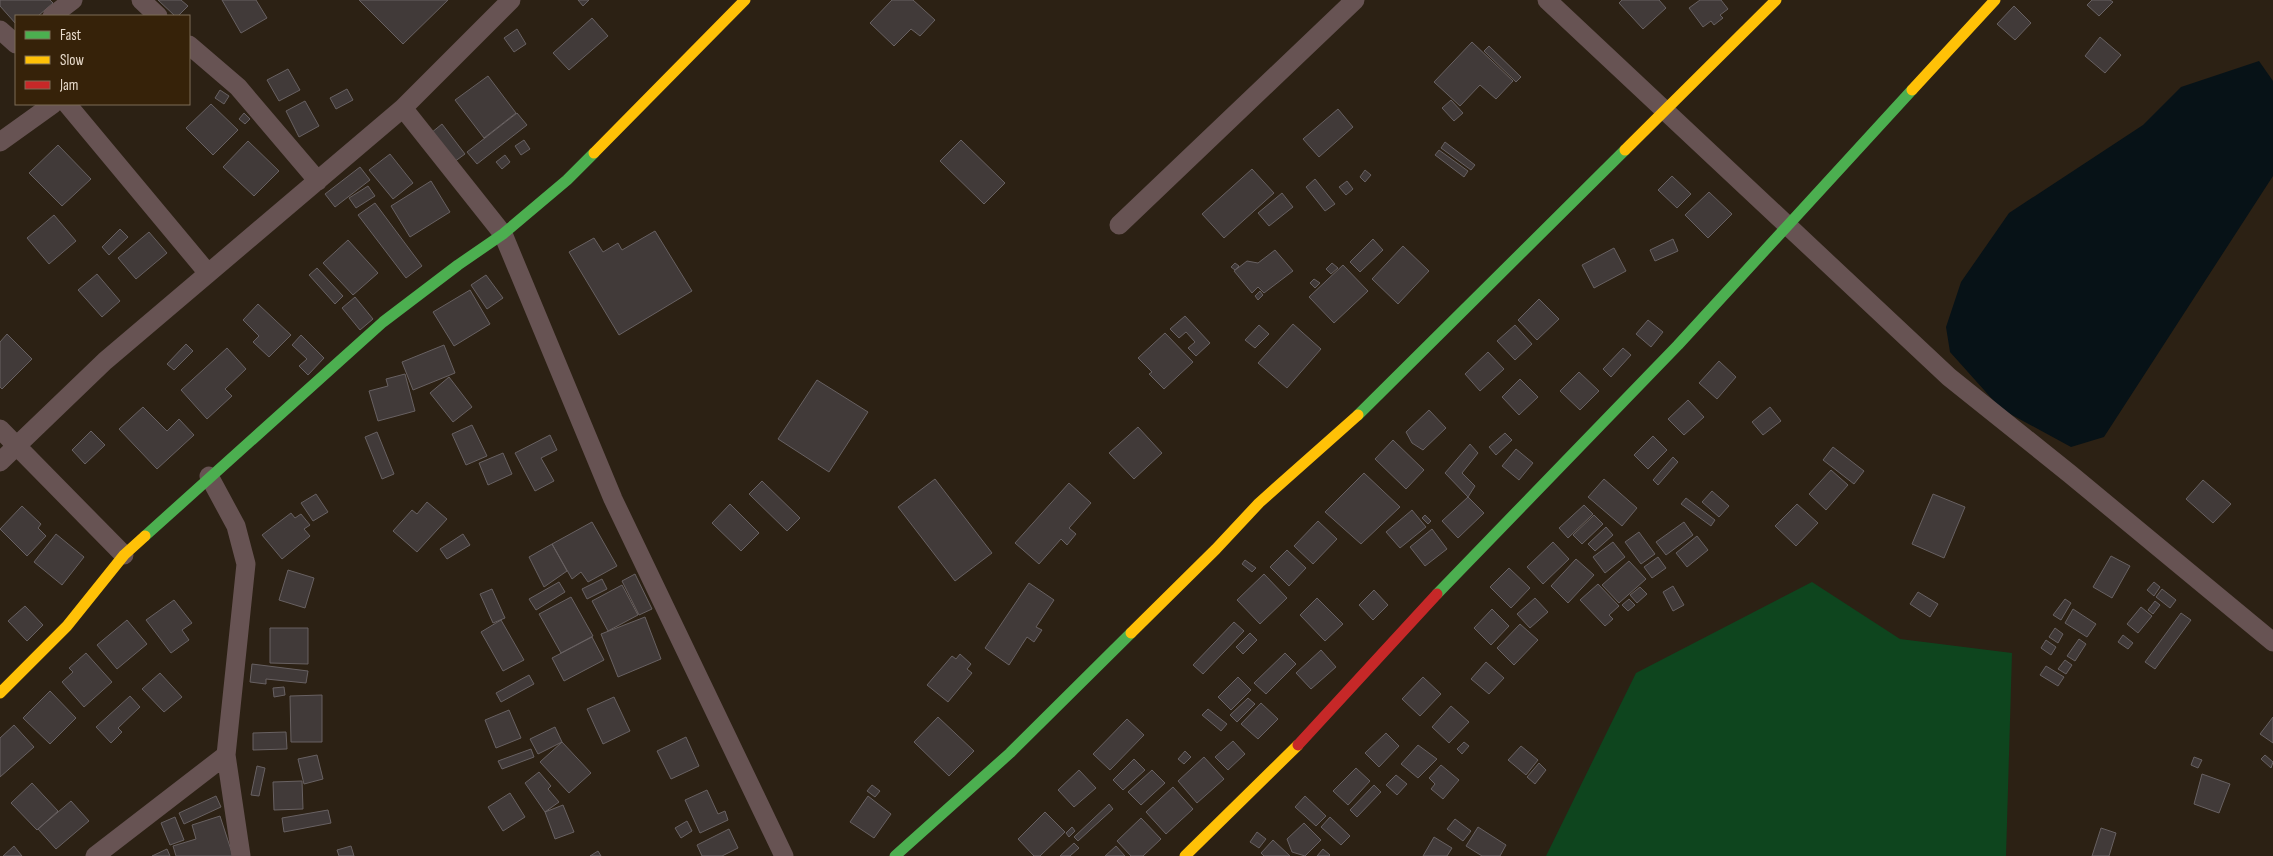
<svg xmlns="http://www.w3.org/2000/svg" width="2273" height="856" font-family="'Sofia Sans Condensed',sans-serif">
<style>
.green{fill:#0e451e}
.water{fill:#071217}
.building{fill:#413a39;stroke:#686162}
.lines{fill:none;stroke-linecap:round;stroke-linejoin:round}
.street{stroke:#675353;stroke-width:19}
.fast{stroke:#4caf50;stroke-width:11}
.slow{stroke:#ffc107;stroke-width:11}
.jam{stroke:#c62828;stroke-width:11}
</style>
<rect width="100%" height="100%" fill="#2c2114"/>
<path class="green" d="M1812,582l88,57 112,14 -6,203h-460l90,-183z"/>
<path class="water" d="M2259,61l14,20v95l-169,261 -33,10 -70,-38 -51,-57 -4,-25 15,-45 48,-69 134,-88 38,-38z"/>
<path class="building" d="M0,0h50l3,3 -15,13h-22v8l-16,-18z
M158,0h23l7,6 -10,10h-3z
M222,0h34l11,18 -26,15z
M359,0h89l-45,44z
M578,0h11l-6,6z
M892,0h21l22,20 -15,16 -9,-7 -17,17 -24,-23z
M1622,0h37l7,8 -23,21 -24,-26z
M1700,0h21l7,9 -8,6 3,3 -9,7 -3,-4 -8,6 -14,-19z
M2092,0h18l3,2 -14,14 -12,-11z
M2014,6l17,17 -16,17 -18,-16z
M592,18l16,18 -39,34 -16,-17z
M517,29l9,15 -12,8 -10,-14z
M2100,37l21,18 -16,18 -20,-17z
M1472,42l41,39 -17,18 -16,-14 -20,21 -26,-24z
M1489,46l32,31 -5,5 -32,-31z
M288,69l12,21 -21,11 -12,-21z
M488,76l28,37 -32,25 -29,-38z
M347,89l6,11 -17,9 -6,-11z
M220,90l9,6 -5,8 -9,-6z
M1451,100l12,13 -9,8 -12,-13z
M305,101l14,25 -20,11 -13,-26z
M211,104l27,26 -25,25 -27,-27z
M1338,109l15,18 -34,30 -16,-18z
M244,113l6,6 -5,5 -6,-5z
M517,113l10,12 -50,39 -10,-12z
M442,124l23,30 -11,8 -23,-29z
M524,140l6,9 -9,6 -6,-9z
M961,140l44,43 -21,21 -44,-43z
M248,141l31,30 -25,25 -31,-29z
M1445,142l30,23 -4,5 -30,-22z
M58,145l33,34 -29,27 -33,-33z
M1439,150l29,21 -4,6 -29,-22z
M390,154l23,29 -20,16 -24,-29z
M505,155l5,7 -8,7 -6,-7z
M360,167l10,13 -35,27 -10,-13z
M1252,169l22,24 -50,45 -22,-24z
M1365,170l6,5 -6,7 -5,-5z
M1672,176l19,18 -14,14 -19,-18z
M1315,179l20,25 -10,7 -19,-24z
M431,181l19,31 -40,25 -19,-31z
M1347,181l6,8 -7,6 -7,-8z
M368,186l7,10 -19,12 -7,-10z
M1709,192l23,22 -24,24 -23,-23z
M1282,193l11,14 -24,19 -11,-13z
M375,203l47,63 -16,12 -48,-63z
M54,215l22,26 -27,23 -22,-26z
M120,229l8,8 -19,18 -7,-8z
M655,231l37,60 -73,44 -50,-83 25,-14 9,14 15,-9 4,7z
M149,232l18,21 -31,26 -18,-21z
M1373,239l10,11 -23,22 -10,-10z
M1673,239l5,12 -23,10 -5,-11z
M348,240l30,33 -25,22 -30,-32z
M1403,246l26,25 -31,33 -26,-25z
M1614,248l12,23 -32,17 -12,-23z
M1275,250l18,21 -29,22 -6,-6 -6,6 -18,-22 13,-10 11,2z
M1235,263l4,3 -4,4 -4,-3z
M1332,263l6,5 -7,6 -5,-5z
M1343,265l25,26 -34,32 -25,-26z
M317,268l26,28 -8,8 -26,-29z
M97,274l23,27 -18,16 -24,-27z
M486,275l17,23 -16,11 -16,-24z
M1314,279l6,4 -5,5 -5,-5z
M470,290l20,34 -36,22 -21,-34z
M1260,291l3,4 -5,5 -3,-4z
M355,297l18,22 -13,11 -18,-22z
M1539,299l20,20 -22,21 -19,-20z
M258,304l33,31 -22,22 -16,-15 6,-6 -16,-16z
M1185,316l25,27 -14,13 -8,-8 7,-6 -9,-10 -7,6 -9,-9z
M1648,320l15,12 -12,15 -15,-13z
M1293,324l28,25 -34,39 -29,-25z
M1259,325l10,9 -14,14 -10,-8z
M1515,325l17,19 -17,16 -18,-19z
M1165,333l28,29 -29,27 -15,-15 3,-2 -14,-14z
M7,334l25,25 -30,30 -2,-2v-45z
M301,335l23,23 -16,17 -9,-9 8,-7 -15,-14z
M186,344l7,7 -19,19 -7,-6z
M444,345l11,28 -42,17 -11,-28z
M227,348l19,21 -21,20 7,7 -25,23 -26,-29z
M1623,348l8,7 -20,22 -8,-8z
M1488,352l16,17 -24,22 -15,-17z
M1719,361l17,16 -19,22 -18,-16z
M1579,372l20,19 -19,19 -20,-19z
M405,374l10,37 -37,10 -9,-30 19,-5 -2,-7z
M449,377l23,30 -19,15 -23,-29z
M1520,379l18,18 -19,18 -17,-18z
M817,380l51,32 -39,60 -51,-33z
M1688,400l16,17 -20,18 -16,-16z
M143,407l24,24 12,-12 15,16 -37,34 -38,-40z
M1770,407l11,14 -18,14 -11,-13z
M1429,410l17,18 -23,22 -11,-7 -6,-11z
M472,425l15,31 -21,9 -14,-31z
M1138,427l24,26 -28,26 -25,-26z
M91,431l14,14 -20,19 -13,-14z
M377,432l17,42 -12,5 -17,-42z
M1505,433l7,7 -16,15 -7,-8z
M550,435l7,15 -16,8 13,23 -19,10 -20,-38z
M1653,436l14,14 -19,19 -14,-14z
M1393,440l31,30 -18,19 -31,-30z
M1470,444l8,9 -16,20 13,13 -7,11 -23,-24z
M1833,447l31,24 -10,13 -31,-24z
M1516,449l17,14 -14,17 -17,-14z
M503,453l9,21 -24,11 -9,-22z
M1673,457l5,5 -20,23 -5,-5z
M1831,470l17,15 -22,25 -17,-16z
M1364,473l36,34 -39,37 -36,-32z
M935,479l57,74 -37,28 -57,-74z
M1604,479l33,29 -15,18 -34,-29z
M2203,480l28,24 -18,19 -27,-24z
M762,481l38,37 -13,13 -38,-37z
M1069,483l22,20 -22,25 7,6 -9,11 -6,-6 -22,25 -24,-21z
M1712,491l17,15 -10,11 -17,-15z
M316,494l12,18 -15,9 -12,-18z
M1933,494l32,13 -21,51 -32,-14z
M1468,497l16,16 -26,25 -16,-17z
M1686,498l29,22 -4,6 -30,-22z
M427,502l20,17 -30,33 -24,-21 19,-21 5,4z
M730,504l29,29 -18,18 -29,-28z
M1797,504l21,19 -22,23 -21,-20z
M1584,505l9,9 -25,24 -9,-10z
M22,506l19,18 -3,4 8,8 -19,20 -27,-27z
M1412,510l14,17 -26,21 -14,-16z
M291,513l4,5 6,-4 9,11 -6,4 6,7 -28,23 -20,-24z
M1425,515l6,6 -3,3 -6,-6z
M1594,515l9,9 -21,20 -9,-9z
M1318,521l19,18 -24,25 -19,-18z
M592,522l25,44 -29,16 -7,-10 -9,7 -20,-35z
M1684,522l9,13 -27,20 -10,-13z
M1606,527l7,8 -18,16 -7,-7z
M1432,529l15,20 -22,17 -15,-19z
M1639,532l16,22 -14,10 -16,-22z
M56,534l28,23 -22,28 -28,-23z
M463,534l7,11 -23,14 -7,-10z
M1697,536l11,14 -21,17 -11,-14z
M1553,542l16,17 -26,25 -16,-17z
M1613,542l12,15 -20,16 -12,-16z
M552,544l15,27 -23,16 -15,-30z
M1287,550l19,18 -17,18 -19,-19z
M2111,556l19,10 -18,32 -19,-11z
M1658,557l8,11 -14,10 -8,-11z
M1576,559l18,16 -26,28 -17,-17z
M1245,560l11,8 -4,4 -10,-8z
M1629,561l17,18 -27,24 -17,-18z
M1509,568l21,20 -19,20 -21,-21z
M288,570l26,8 -9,30 -26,-8z
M635,574l17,35 -13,6 -17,-34z
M1264,574l23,24 -27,26 -23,-24z
M602,579l5,10 -20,10 -5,-10z
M559,582l6,10 -29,18 -7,-11z
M2154,582l6,5 -6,9 -7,-6z
M1029,583l25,17 -18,27 6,3 -8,12 -7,-5 -18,28 -24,-17z
M1598,584l21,22 -10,9 4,4 -8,7 -25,-26z
M622,585l16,30 -30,16 -16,-30z
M1673,586l11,19 -11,6 -10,-19z
M1640,587l7,7 -10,9 -7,-8z
M492,589l13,29 -12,5 -13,-29z
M2162,589l14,11 -6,8 -14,-11z
M1374,590l14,15 -15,15 -14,-15z
M1918,592l20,12 -8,13 -20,-13z
M571,597l22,39 -32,17 -22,-39z
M1317,598l26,26 -18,17 -25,-26z
M1535,598l13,14 -18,16 -13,-14z
M1629,599l6,6 -7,6 -6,-6z
M2065,599l6,4 -10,17 -8,-5z
M174,600l18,23 -10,7 7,10 -18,13 -25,-33z
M2155,601l5,4 -7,9 -5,-4z
M25,606l18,19 -16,16 -19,-20z
M2141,607l11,9 -14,17 -11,-9z
M1492,609l17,17 -18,19 -17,-17z
M2073,609l23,15 -9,13 -22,-14z
M2181,613l10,7 -36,49 -10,-7z
M645,617l16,42 -43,18 -17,-43z
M127,620l20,24 -30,25 -20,-24z
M501,620l23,40 -21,11 -22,-39z
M1234,622l10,9 -41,43 -10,-9z
M1520,624l18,16 -24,25 -17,-17z
M270,628h38v36l-38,-1z
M2055,628l8,6 -5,9 -9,-6z
M1250,633l7,7 -14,14 -7,-7z
M2123,635l10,8 -5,6 -10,-7z
M592,637l12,23 -40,21 -12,-23z
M2079,639l7,5 -11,17 -8,-5z
M2046,640l10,7 -5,8 -10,-7z
M1321,650l15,17 -25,22 -15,-16z
M86,653l26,29 -28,25 -22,-25 11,-10 -4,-4z
M1285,653l11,11 -30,30 -12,-11z
M960,654l11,10 -4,5 5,4 -24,29 -21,-17 25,-29 4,3z
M2065,660l7,5 -6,9 -8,-5z
M1486,662l18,16 -15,16 -18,-15z
M252,664l56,7 -2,12 -40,-4v5l-16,-2z
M2046,666l18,11 -6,9 -18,-11z
M160,673l22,24 -18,15 -22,-23z
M529,675l5,9 -33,18 -5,-9z
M1238,677l13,13 -20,20 -13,-13z
M1423,677l18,17 -21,22 -18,-17z
M284,687l1,8 -11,2 -1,-9z
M50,691l26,27 -26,26 -27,-26z
M322,695v47h-31l-1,-46z
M130,696l10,11 -22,21 4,4 -11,11 -15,-16z
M614,697l16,34 -27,13 -16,-35z
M1248,698l7,6 -18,18 -7,-7z
M1261,703l17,16 -20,20 -17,-15z
M1451,706l18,16 -20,21 -17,-16z
M1208,709l19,15 -6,7 -19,-16z
M509,710l12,28 -25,10 -11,-28z
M938,717l36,34 -25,25 -35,-34z
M2273,717v26l-13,-9z
M1127,719l17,16 -34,35 -17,-16z
M14,725l20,22 -34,30v-39z
M555,727l7,15 -24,12 -8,-15z
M286,732l1,17 -34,1v-17z
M1386,733l13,13 -20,21 -14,-14z
M686,737l13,29 -28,13 -14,-28z
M1233,741l12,13 -17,16 -13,-13z
M562,742l29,31 -22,20 -29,-31z
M1464,742l5,4 -7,8 -5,-5z
M1418,745l19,14 -19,19 -17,-14z
M1521,746l17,14 -12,15 -18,-15z
M531,749l3,8 -32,12 -4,-8z
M1185,751l6,6 -7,7 -6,-5z
M317,755l6,24 -19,5 -6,-25z
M2265,755l8,7 -2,6 -10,-9z
M1204,757l20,22 -27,24 -19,-22z
M2194,757l8,3 -4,8 -7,-3z
M1134,759l11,11 -22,20 -10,-10z
M1539,763l7,7 -11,14 -8,-7z
M1441,765l18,15 -16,19 -12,-10 4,-5 -6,-6z
M257,766l8,2 -6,28 -8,-1z
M1356,768l14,13 -22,24 -15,-14z
M1079,770l17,18 -22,19 -16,-17z
M1152,770l13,13 -24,22 -13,-13z
M539,772l12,14 -3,3 11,13 -14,10 -20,-29z
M2202,774l28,10 -11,29 -25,-9z
M1396,775l11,9 -10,11 -11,-10z
M302,781l1,28 -29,1 -1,-28z
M32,783l26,28 -21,19 -26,-27z
M872,785l8,6 -5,6 -8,-6z
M1374,785l7,7 -24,25 -7,-7z
M1173,787l20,22 -27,25 -20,-22z
M707,790l11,24 7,-3 3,9 -28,13 -15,-33z
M510,793l15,24 -22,14 -15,-24z
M216,796l5,11 -37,17 -5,-11z
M868,796l23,18 -17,24 -24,-16z
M1305,796l21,20 -10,10 -21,-19z
M71,801l18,20 -33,28 -18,-20z
M1109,804l4,5 -35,32 -4,-4z
M563,805l11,27 -19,7 -10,-27z
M328,810l3,13 -47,9 -2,-14z
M1045,812l20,20 -25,24h-6l-16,-17z
M220,816l13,40h-57l-3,-10 23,-7 -4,-14z
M175,817l9,23 -14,5 -9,-22z
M1330,817l20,19 -9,9 -20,-18z
M1141,818l20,21 -18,17h-12l-14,-15z
M1455,819l16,12 -8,10 -16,-12z
M687,821l5,10 -11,7 -6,-10z
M1304,823l17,17 -16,16 -13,-4 -5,-13z
M1072,827l3,4 -6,6 -3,-4z
M1478,827l28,18 -6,11h-18l-16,-10z
M2101,828l15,5 -7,23h-17z
M729,829l9,19 -16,8h-20l-5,-11z
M1257,832l9,7 -7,9 -9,-6z
M1434,837l18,11 -5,8h-24z
M1273,840l17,16h-26l-3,-3z
M1074,843l5,5 -9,8h-10z
M14,846l8,10h-19z
M351,846l3,10h-15l-2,-6z
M1116,846l9,10h-20z
M167,849l3,7h-18z
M1323,849l7,6 -1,1h-12z
M598,851l3,5h-11z"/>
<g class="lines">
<path class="street" d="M141,0l17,16
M511,0l-108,108 100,126 110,265 171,357
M1547,0l402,377 121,97 203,168
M52,16l21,-16
M0,30l16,14
M189,45l49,42 80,94
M67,104l140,168
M0,142l53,-38
M1119,225l236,-225
M0,429l124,126
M0,462l105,-101 298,-253
M226,755l15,101
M95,856l131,-101 20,-191 -10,-38 -27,-50"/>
<path class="fast" d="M1358,415l267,-265
M145,536l238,-214 75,-57 45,-31 64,-54 27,-27
M1437,594l241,-249 234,-255
M895,856l115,-103 121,-120"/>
<path class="slow" d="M1912,90l83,-90
M1625,150l151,-150
M594,153l151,-153
M1131,633l85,-84 43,-46 99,-88
M0,693l67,-67 57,-71 21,-19
M1185,856l113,-111"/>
<path class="jam" d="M1298,745l139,-151"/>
</g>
<rect x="15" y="15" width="175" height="90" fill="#362209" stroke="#7d6c57"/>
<rect x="25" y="31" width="25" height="8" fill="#4caf50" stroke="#7d6c57"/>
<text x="60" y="40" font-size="15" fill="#e8dbcc">Fast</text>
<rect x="25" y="56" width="25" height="8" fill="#ffc107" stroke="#7d6c57"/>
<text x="60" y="65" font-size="15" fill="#e8dbcc">Slow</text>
<rect x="25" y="81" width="25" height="8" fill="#c62828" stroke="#7d6c57"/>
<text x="60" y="90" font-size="15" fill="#e8dbcc">Jam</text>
</svg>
